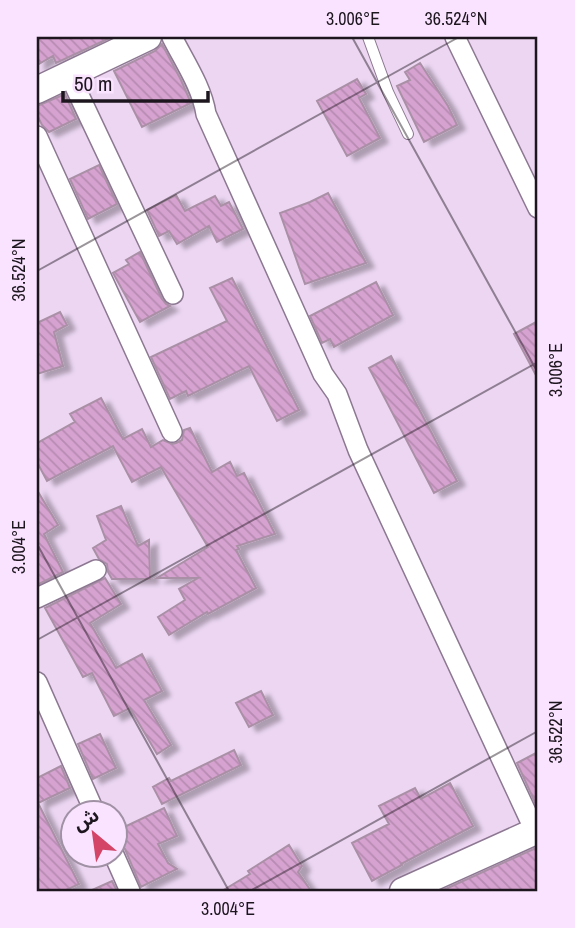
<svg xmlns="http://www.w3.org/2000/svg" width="575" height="928" font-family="'Archivo Narrow','Noto Sans Arabic',sans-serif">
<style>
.building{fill:url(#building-back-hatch);stroke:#aa90a6;stroke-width:2;filter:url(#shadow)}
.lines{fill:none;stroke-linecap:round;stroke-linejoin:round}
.lane-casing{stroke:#8d7892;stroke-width:12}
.street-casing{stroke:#8d7892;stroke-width:22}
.secondary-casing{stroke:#8d7892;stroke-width:29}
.lane{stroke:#fff;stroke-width:10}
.street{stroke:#fff;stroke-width:19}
.secondary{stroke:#fff;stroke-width:26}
.ticks{fill:none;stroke:#1e161f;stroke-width:2;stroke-opacity:0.45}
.neatline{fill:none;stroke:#1e161f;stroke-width:2.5}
.ticks-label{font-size:18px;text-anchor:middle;fill:#1e161f}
</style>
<defs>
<pattern id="building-back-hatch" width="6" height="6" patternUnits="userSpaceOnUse" patternTransform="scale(1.75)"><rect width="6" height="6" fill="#d6a2d0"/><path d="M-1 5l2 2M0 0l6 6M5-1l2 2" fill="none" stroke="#b78bb2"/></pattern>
<filter id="shadow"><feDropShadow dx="8" dy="4.5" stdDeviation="2" flood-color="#0004"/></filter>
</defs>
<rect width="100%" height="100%" fill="#ecd6f2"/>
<path class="building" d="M37,37h75l-56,26 -3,-7 -16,9z
M162,44l19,36 10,23 -49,24 -28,-56 41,-20z
M420,63l28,43 9,19 -33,17 -27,-56 13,-6 -5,-8z
M357,79l9,15 -7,4 21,40 -33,18 -30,-55z
M65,94l11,25 -27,13 -7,-7 -5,-10v-9z
M99,165l18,39 -29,15 -18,-40z
M328,193l38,70 -61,21 -25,-71 30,-11z
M176,195l9,16 30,-15 6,10 8,-4 14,27 -26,13 -8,-16 -32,18 -8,-13 -10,5 -12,-26z
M140,252l22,47 4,5 4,2 -30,16 -27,-49 16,-9 -3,-4z
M232,278l67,132 -22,11 -28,-55 -61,30 -2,-5 -16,8 -19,-42 76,-36 -17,-33z
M376,282l17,33 -59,32 -4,-8 -8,4 -12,-27z
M60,312l7,13 -13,7 9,34 -26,8v-51z
M538,321v58l-24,-45z
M391,356l66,125 -23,12 -65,-125z
M101,398l22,41 19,-10 9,18 12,-7 9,4 4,-1 6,-3 2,-10 6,-2 22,44 18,-10 7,14 7,-3 31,61 -38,12 2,3 -3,1 20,38 -48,26 -1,-2 -38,23 -11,-18 27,-17 -6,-11 19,-11h-41l51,-31 -47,-80 -29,15 -19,-36 -66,35 -10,-19v-19l38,-21 -5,-8z
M37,490l21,35 -14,9 19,38 -26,13z
M121,506l17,40 11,-6 1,39h-38l-4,-7 -1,-8 -8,-5 -6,-11 13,-8 -9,-24z
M105,578l16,26 -31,19 26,45 26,-14 20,37 -18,9 27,45 -14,9 -27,-46 -16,8 -22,-43 -9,4 -38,-69z
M261,691l12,24 -24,12 -13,-24z
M100,734l16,34 -23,11 -15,-35z
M234,750l7,15 -79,39 -9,-17 16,-9 2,3z
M538,752v57l-21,-46z
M61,766l9,22 -32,15 41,81 -15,7h-27v-113z
M450,783l23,43 -72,38 1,1 -30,16 -20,-38 37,-19 -10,-18 36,-18 6,11z
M164,808l13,28 -19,8 10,19 9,6 -36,18 -16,-38 -4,-4 -5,-2v-12z
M289,845l13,21 -4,6 13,19h-89l28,-17 -2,-3z
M538,847v44h-97z
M112,881l5,10h-27z"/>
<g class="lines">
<defs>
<path id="lane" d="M368,37l20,55 20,42"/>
<path id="street" d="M172,37c12,24 30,50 34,77l117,260 14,20 21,56 177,381
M455,37l83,171
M69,74l104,220
M37,136l135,296
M37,598l59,-28
M37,682l58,131
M114,855l16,36"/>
<path id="secondary" d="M37,90l111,-53
M403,891l135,-61"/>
</defs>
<use href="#lane" class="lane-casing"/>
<use href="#street" class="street-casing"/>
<use href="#secondary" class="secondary-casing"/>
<use href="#lane" class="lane"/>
<use href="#street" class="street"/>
<use href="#secondary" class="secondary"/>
</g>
<path class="ticks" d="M352,37l186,336M37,271l422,-234M37,544l192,347M37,640l501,-278M250,891l288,-160"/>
<rect width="575" height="928" fill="none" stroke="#f9e3ff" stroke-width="77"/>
<g transform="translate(94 834) rotate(331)"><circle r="33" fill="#f9e3ff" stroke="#a191a5" stroke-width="2"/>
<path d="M0-5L12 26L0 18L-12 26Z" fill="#d34467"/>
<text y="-10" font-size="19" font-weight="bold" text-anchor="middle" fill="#1e161f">ش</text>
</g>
<path d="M63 91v10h145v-10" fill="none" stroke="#1e161f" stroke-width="3.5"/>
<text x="74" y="91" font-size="21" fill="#1e161f" stroke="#f9e3ff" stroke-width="5" paint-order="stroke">50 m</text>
<rect x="38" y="38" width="498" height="852" class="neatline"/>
<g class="ticks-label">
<text x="353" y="25">3.006°E</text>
<text x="456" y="25">36.524°N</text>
<text transform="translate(19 270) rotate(-90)" y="6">36.524°N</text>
<text transform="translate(556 370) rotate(-90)" y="6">3.006°E</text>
<text transform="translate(19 547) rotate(-90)" y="6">3.004°E</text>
<text transform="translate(556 732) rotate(-90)" y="6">36.522°N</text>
<text x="228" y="915">3.004°E</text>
</g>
</svg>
